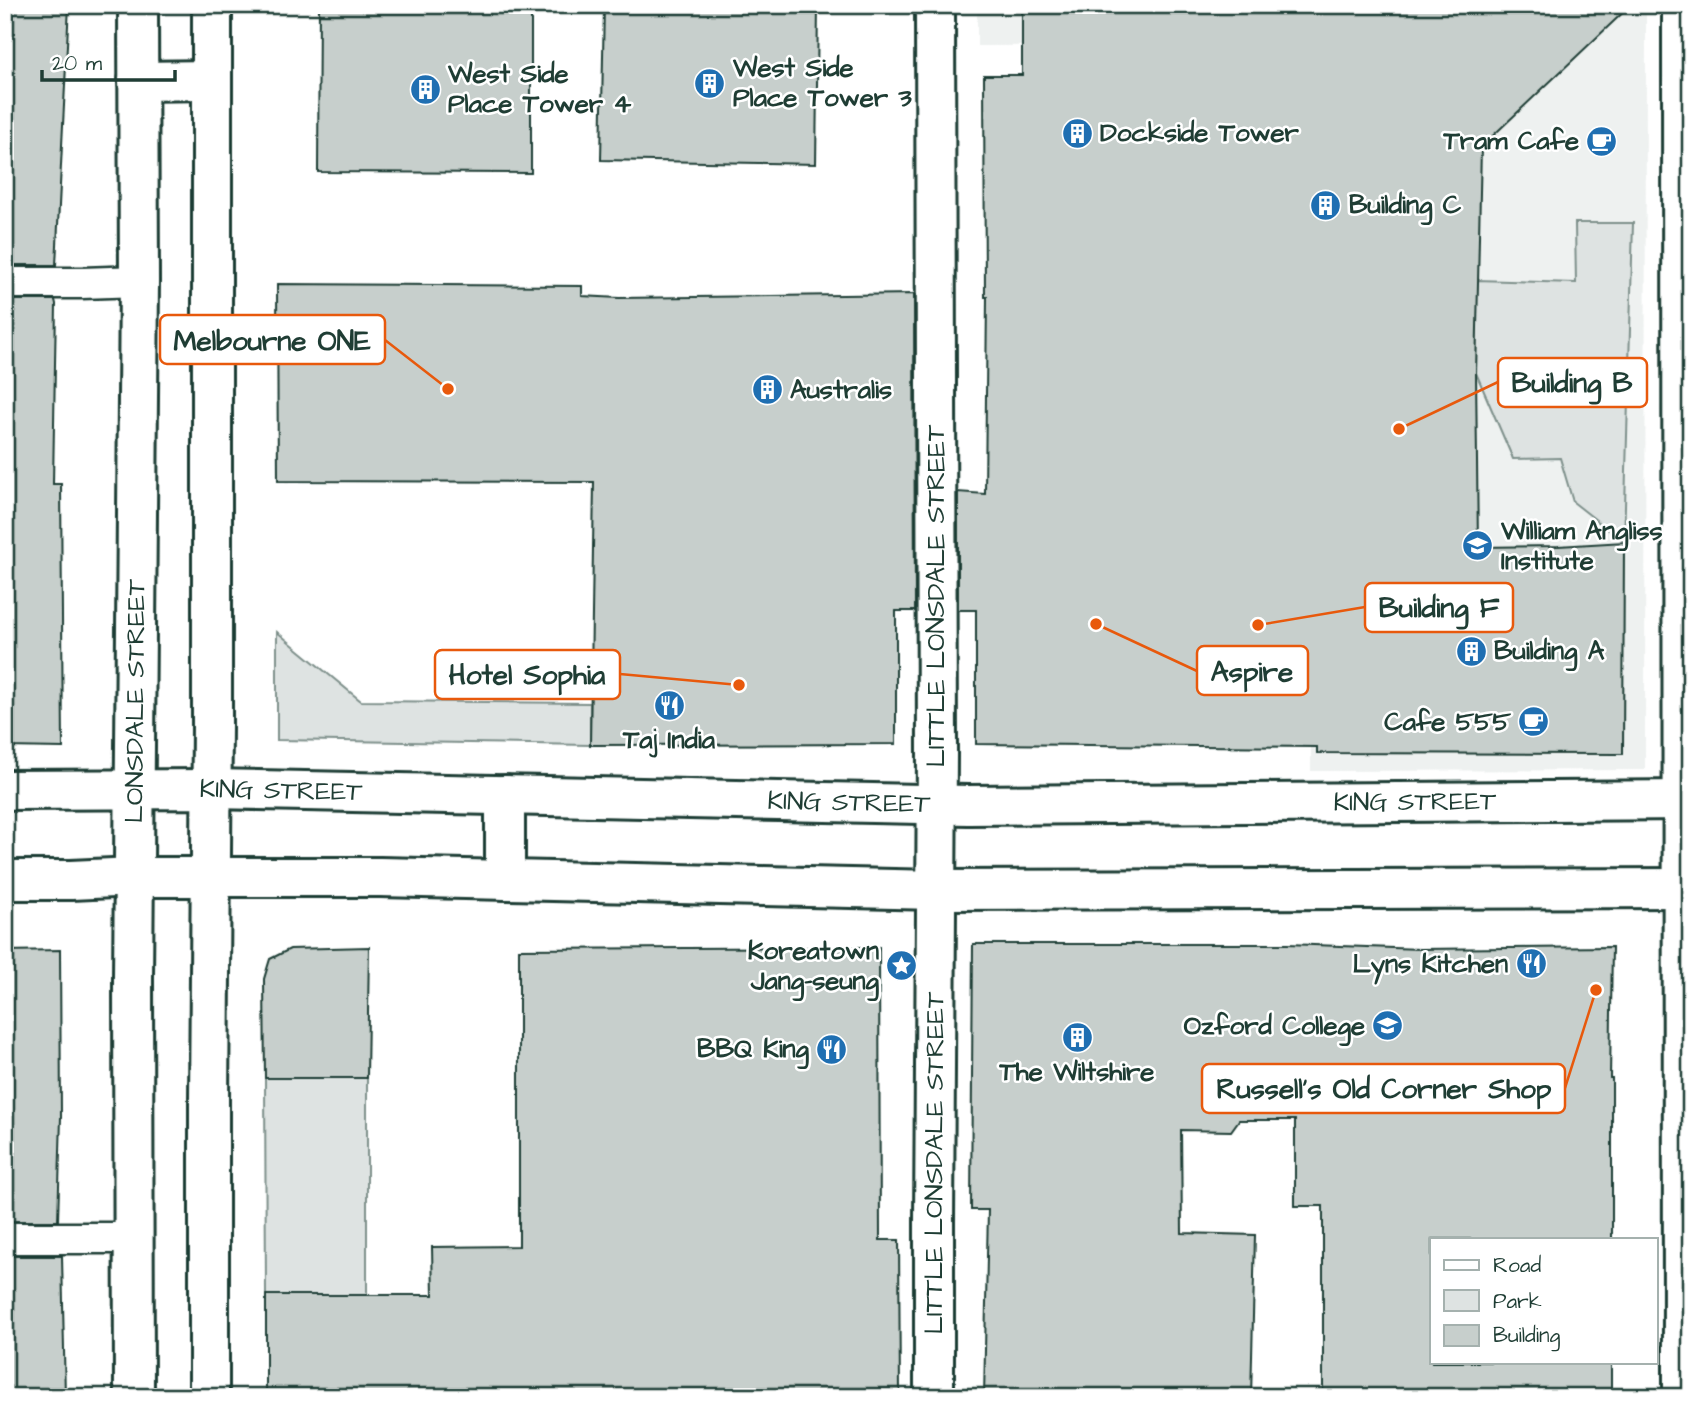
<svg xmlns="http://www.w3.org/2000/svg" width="1696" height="1402" font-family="'Architects Daughter',sans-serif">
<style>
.built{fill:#eef1f0}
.green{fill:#dee3e2;stroke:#7e908b;stroke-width:2}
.building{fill:#c7cfcc;stroke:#1f3d34;stroke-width:2}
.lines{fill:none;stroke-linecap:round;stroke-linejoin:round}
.pedestrian-casing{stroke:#1f3d34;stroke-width:35}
.minor-casing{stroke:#1f3d34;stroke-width:44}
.tertiary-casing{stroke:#1f3d34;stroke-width:44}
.secondary-casing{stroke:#1f3d34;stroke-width:44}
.trunk-casing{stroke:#1f3d34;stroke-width:44}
.pedestrian{stroke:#fff;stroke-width:30}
.minor{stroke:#fff;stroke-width:38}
.tertiary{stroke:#fff;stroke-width:38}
.secondary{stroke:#fff;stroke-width:38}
.trunk{stroke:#fff;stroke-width:38}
.labels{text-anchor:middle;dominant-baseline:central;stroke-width:5;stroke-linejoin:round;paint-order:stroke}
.poi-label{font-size:26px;font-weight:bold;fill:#1f3d34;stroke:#fff;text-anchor:start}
.street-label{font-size:26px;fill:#1f3d34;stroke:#fff}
.leader{fill:none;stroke:#e8590c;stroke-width:2.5}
.callout-dot{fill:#e8590c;stroke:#fff;stroke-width:2.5}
.callout{fill:#fff;stroke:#e8590c;stroke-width:2.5}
.callout-label{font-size:28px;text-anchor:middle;font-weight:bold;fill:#1f3d34}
</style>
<rect width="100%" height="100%" fill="#fff"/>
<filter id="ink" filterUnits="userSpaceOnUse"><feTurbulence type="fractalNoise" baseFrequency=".0143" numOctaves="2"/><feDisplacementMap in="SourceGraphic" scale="14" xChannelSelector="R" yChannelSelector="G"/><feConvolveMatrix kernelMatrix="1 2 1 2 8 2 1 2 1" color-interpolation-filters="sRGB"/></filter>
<g filter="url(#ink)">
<path class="built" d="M977,5h669l-1,765 -334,1 1,-449 -141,-277 -194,1z"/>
<path class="green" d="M1575,223h58l-9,319 -51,-40 -13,-44 -47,1 -37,-86 1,-93 99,3z
M277,632l84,69 229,2v42l-313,-5z
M265,1078h102v217h-101z"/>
<path class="building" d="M5,5h64l-13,260h-51z
M319,5h212v168l-213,-1z
M604,5h214l-2,159 -215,-4z
M1022,5h609l-150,142 -5,226 2,174 80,-1 66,-4 -1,212 -306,-1v-6l-341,-3v-134h-18v-118l27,2 2,-197h-2l-1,-222h38z
M277,284l305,2v10l37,2 295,-4 1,317h-19v133l-306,1 4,-263 -316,-1z
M5,300h50l1,4 -3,180h8l2,264 -58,-1z
M973,944h314l133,5 192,-2 -2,131h2v161h-180v123h179v35h-288v-191h-28v-86h-56l-8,11 -50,-1 1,103 73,2 -4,162h-267l4,-187h-17z
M369,947l-2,131h-102l-1,-99 6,-20 20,-10z
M879,947l1,293h19l1,157h-634v-102h167l-1,-48 87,-1v-297z
M60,950l1,167 -3,104h-53v-270z
M5,1256h57l3,141h-60z"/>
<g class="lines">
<defs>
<path id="pedestrian" d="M5,283h77l57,-2
M5,1238h130"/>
<g id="minor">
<path id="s1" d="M934,1397v-175l3,-468 -2,-749"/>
</g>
<path id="tertiary" d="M1682,5l1,1392"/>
<g id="secondary">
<path d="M138,81l74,-1"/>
<path id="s2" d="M134,1397l-1,-419 6,-697 -1,-276"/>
<path d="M209,1397v-296l3,-375v-721"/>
</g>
<g id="trunk">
<path id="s3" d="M5,790l206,-1 757,16 723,-5"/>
<path d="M505,795v85"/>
<path d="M5,880h66l63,-3h246l557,13 754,-2"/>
</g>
</defs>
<use href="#pedestrian" class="pedestrian-casing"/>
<use href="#minor" class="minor-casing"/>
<use href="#tertiary" class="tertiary-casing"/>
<use href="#secondary" class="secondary-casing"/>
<use href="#trunk" class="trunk-casing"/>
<use href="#pedestrian" class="pedestrian"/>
<use href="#minor" class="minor"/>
<use href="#tertiary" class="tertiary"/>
<use href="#secondary" class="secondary"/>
<use href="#trunk" class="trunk"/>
</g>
</g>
<defs>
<symbol id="building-disc" viewBox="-11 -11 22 22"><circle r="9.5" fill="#1f6fb2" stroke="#fff"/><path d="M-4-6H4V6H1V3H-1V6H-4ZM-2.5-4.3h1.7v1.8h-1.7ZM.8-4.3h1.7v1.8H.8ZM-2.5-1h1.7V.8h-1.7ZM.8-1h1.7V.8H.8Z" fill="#fff"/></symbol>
<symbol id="cafe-disc" viewBox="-11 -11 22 22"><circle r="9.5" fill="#1f6fb2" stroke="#fff"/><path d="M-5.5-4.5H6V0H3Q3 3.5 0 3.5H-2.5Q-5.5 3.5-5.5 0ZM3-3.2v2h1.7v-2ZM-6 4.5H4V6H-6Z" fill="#fff"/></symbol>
<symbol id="university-disc" viewBox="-11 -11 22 22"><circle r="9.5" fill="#1f6fb2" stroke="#fff"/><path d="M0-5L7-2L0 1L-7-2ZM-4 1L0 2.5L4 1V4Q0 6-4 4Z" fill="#fff"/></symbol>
<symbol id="restaurant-disc" viewBox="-11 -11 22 22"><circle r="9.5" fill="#1f6fb2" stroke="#fff"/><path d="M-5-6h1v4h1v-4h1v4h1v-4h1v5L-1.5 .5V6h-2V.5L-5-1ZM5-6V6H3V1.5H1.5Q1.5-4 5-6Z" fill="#fff"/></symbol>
<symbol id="sight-disc" viewBox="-11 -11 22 22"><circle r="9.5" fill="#1f6fb2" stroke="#fff"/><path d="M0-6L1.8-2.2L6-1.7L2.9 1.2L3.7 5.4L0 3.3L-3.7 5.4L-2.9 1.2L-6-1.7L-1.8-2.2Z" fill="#fff"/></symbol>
<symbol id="school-disc" viewBox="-11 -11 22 22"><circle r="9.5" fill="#1f6fb2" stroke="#fff"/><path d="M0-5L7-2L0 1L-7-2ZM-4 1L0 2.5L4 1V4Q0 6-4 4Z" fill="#fff"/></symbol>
</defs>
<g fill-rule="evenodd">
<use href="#building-disc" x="692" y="66" width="35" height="35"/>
<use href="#building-disc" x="408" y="72" width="35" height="35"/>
<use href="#building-disc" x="1060" y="116" width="35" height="35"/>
<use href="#cafe-disc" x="1584" y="124" width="35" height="35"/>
<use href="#building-disc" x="1308" y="188" width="35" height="35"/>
<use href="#building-disc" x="750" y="372" width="35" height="35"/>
<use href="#university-disc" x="1460" y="528" width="35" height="35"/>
<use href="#building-disc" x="1454" y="634" width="35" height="35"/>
<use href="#restaurant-disc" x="652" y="688" width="35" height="35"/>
<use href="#cafe-disc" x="1516" y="704" width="35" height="35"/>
<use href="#restaurant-disc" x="1514" y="946" width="35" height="35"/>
<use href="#sight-disc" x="884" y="948" width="35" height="35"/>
<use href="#school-disc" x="1370" y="1008" width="35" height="35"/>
<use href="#building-disc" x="1060" y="1020" width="35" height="35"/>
<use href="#restaurant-disc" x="814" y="1032" width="35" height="35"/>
</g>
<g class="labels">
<g class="poi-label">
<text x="733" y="68">West Side<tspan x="733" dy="30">Place Tower 3</tspan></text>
<text x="448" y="74">West Side<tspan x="448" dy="30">Place Tower 4</tspan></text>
<text x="1100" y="133">Dockside Tower</text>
<text x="1579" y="141" text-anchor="end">Tram Cafe</text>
<text x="1349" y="205">Building C</text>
<text x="790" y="390">Australis</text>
<text x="1501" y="531">William Angliss<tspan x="1501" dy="30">Institute</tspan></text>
<text x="1494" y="651">Building A</text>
<text x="1511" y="722" text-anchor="end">Cafe 555</text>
<text x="669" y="740" text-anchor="middle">Taj India</text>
<text x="879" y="951" text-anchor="end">Koreatown<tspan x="879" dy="30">Jang-seung</tspan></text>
<text x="1508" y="964" text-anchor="end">Lyns Kitchen</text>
<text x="1365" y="1026" text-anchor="end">Ozford College</text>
<text x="809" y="1049" text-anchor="end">BBQ King</text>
<text x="1077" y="1072" text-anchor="middle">The Wiltshire</text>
</g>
<g class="street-label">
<text transform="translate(936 596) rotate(-90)">LITTLE LONSDALE STREET</text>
<text stroke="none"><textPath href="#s2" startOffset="696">LONSDALE STREET</textPath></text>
<text stroke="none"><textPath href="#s3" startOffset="276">KING STREET</textPath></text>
<text stroke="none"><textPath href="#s3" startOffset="1410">KING STREET</textPath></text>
<text stroke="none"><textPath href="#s3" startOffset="844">KING STREET</textPath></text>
<text stroke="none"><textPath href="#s1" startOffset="234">LITTLE LONSDALE STREET</textPath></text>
</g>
</g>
<path class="leader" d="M448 389L385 340M1399 429L1498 382M1258 625L1365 607M1096 624L1197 671M739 685L620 674M1596 990L1565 1088"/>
<g class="callout-dot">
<circle cx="448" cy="389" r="7"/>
<circle cx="1399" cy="429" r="7"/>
<circle cx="1258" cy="625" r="7"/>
<circle cx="1096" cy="624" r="7"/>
<circle cx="739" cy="685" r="7"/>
<circle cx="1596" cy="990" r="7"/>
</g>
<g class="callout">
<rect x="160" y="315" width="225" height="49" rx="7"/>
<rect x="1498" y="358" width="149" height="49" rx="7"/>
<rect x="1365" y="583" width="148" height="49" rx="7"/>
<rect x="1197" y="646" width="111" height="49" rx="7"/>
<rect x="435" y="650" width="185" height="49" rx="7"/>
<rect x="1202" y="1064" width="363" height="49" rx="7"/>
</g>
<g class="callout-label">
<text x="272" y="350">Melbourne ONE</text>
<text x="1572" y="392">Building B</text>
<text x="1439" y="617">Building F</text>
<text x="1252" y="681">Aspire</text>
<text x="527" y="684">Hotel Sophia</text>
<text x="1384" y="1098">Russell's Old Corner Shop</text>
</g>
<rect width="1696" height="1402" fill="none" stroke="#fff" stroke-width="28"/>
<rect x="14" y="14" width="1668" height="1374" fill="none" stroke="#1f3d34" stroke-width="2.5" filter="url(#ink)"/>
<rect x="1430" y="1238" width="228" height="126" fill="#ffffff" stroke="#a5b1ae" stroke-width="2"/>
<rect x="1444" y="1260" width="35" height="10" fill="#ffffff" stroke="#a5b1ae" stroke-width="2"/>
<text x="1493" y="1272" font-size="21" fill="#1f3d34">Road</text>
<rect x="1444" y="1290" width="35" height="21" fill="#dee3e2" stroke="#a5b1ae" stroke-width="2"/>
<text x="1493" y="1308" font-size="21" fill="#1f3d34">Park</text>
<rect x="1444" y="1325" width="35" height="21" fill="#c7cfcc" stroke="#a5b1ae" stroke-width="2"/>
<text x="1493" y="1342" font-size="21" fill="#1f3d34">Building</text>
<path d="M42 70v10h133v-10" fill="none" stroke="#1f3d34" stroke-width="3.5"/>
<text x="52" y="70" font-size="21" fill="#1f3d34" stroke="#ffffff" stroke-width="5" paint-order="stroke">20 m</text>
</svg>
